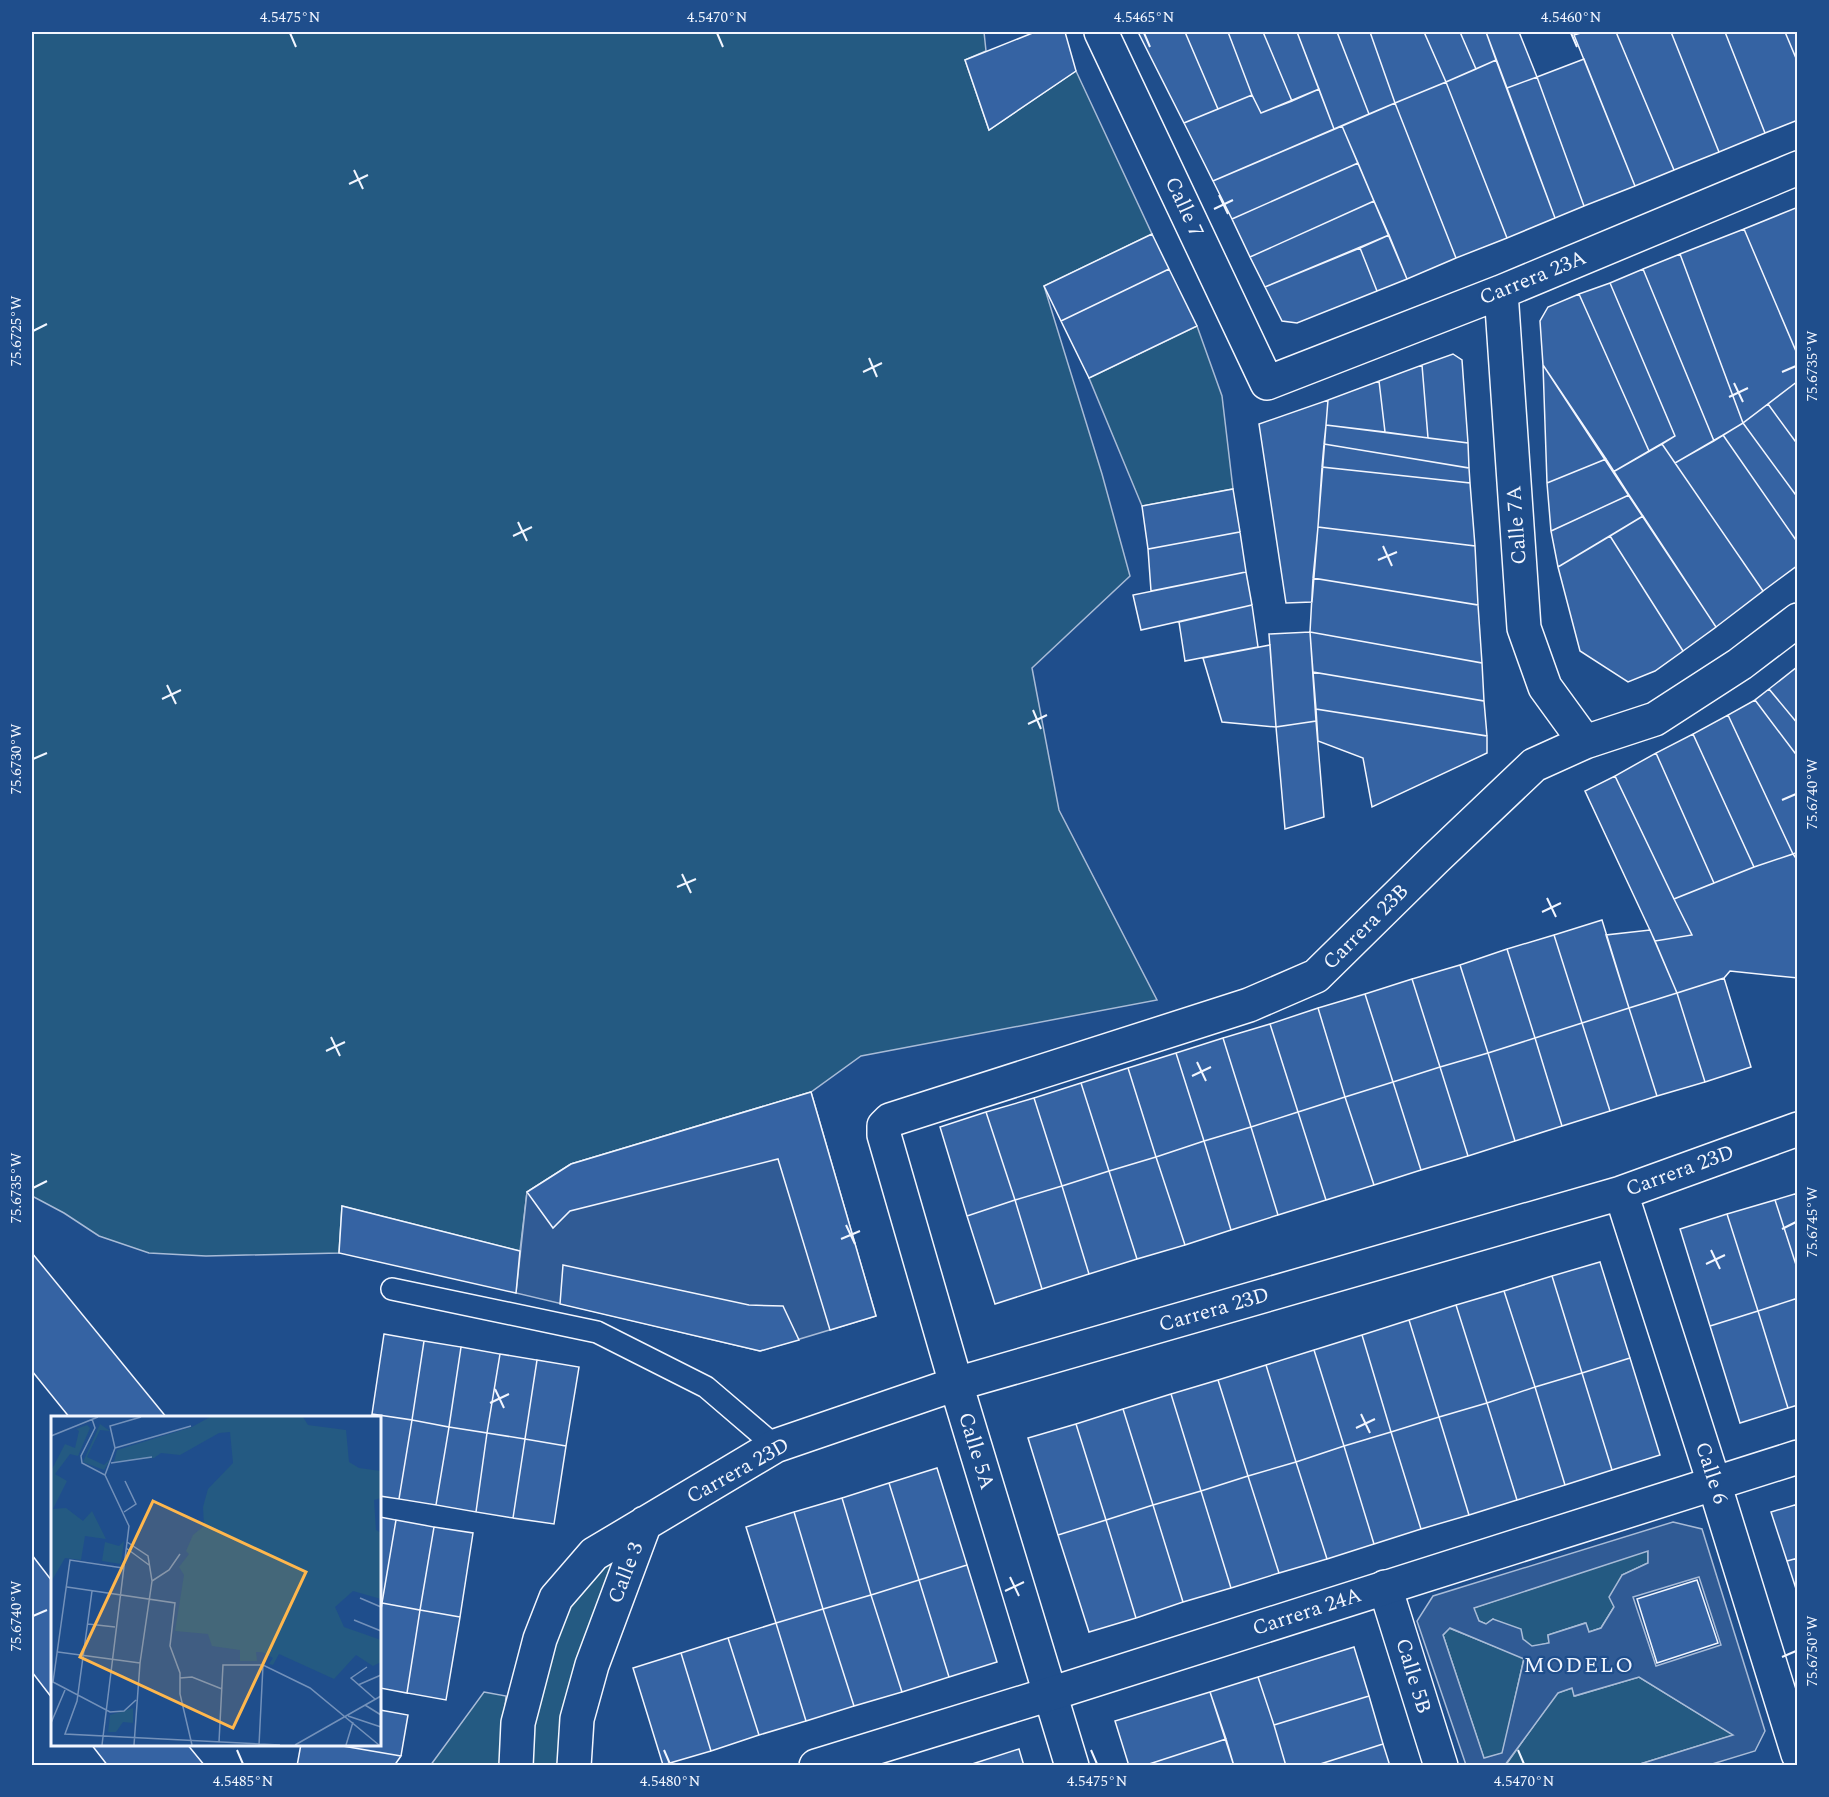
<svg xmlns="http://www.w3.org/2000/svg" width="1829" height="1797" font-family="Spectral,serif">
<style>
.green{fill:#245a82;stroke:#a8bbd7;stroke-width:1.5}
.parking{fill:#305b95;stroke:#a8bbd7;stroke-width:1.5;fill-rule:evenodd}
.building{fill:#3563a3;stroke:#f2f6ff;stroke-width:1.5}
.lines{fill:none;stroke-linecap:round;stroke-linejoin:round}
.service-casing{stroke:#f2f6ff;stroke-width:24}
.minor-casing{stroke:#f2f6ff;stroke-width:36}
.tertiary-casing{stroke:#f2f6ff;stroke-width:36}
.service{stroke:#1f4e8c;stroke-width:21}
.minor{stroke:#1f4e8c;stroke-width:33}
.tertiary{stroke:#1f4e8c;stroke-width:33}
.ticks{fill:none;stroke:#f2f6ff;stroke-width:2}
.labels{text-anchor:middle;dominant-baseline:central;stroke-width:4.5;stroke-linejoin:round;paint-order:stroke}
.street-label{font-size:21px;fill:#f2f6ff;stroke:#1f4e8c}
.neighbourhood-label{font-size:22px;letter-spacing:1.5px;fill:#f2f6ff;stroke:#1f4e8c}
.inset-road{fill:none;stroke:#7391ba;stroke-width:1.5}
.view{fill:#ffb74d;fill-opacity:0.15;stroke:#ffb74d;stroke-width:3}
.inset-edge{fill:none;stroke:#f2f6ff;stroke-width:3}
.neatline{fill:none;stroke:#f2f6ff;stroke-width:2}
.ticks-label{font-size:15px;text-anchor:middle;fill:#f2f6ff}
</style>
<rect width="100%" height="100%" fill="#1f4e8c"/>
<path class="green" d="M32,32h952l2,19 -21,9 24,70 87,-59 76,163 -108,52 58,188 28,102 -98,92 27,142 98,190 -296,56 -50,36 -240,72 -44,28 -7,59 -178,-45 -3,47 -133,3 -57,-3 -50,-17 -35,-23 -32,-17z
M1197,326l25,70 11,93 -91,17 -53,-128z
M625,1547l-50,116 -12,55 -1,47 -33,1 3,-42 34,-118 29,-39z
M1648,1550v13l-26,12 -8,32 -13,21 -12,4 -4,-9 -37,12 1,8 -17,4 -39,-28 -7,5 -7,-3 -6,-13z
M1449,1628l75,30 -21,95 -19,6 -41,-124z
M1639,1677l95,58 -97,30 -132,1 52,-73 15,-5 3,8z
M484,1692l22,4 -6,69 -70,1z"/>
<path class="parking" d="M811,1092l65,224 -116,35 -244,-58 11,-101 44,-28z
M1673,1522l29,7 63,202 -10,20 -46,14h-72l96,-30 -94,-58 -65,19 -2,-8 -14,5 -53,72h-39l-49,-144 16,-25zM1648,1551v12l-26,12 -13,22 5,10 -13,21 -12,4 -3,-9 -38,12 1,8 -17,3 -9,-7 -2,-10 -28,-10 -7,5 -7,-3 -5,-13zM1699,1577l22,68 -65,21 -23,-69zM1450,1628l74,31 -22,94 -18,5 -41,-123z"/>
<path class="building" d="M1035,32h30l11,39 -87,59 -24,-70z
M1138,32h47l33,77 -34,14z
M1185,32h43l24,63 -34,14z
M1228,32h35l29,69 -31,12 -9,-18z
M1263,32h34l22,57 -27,12z
M1297,32h40l32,82 -35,15z
M1337,32h33l25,71 -26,11z
M1370,32h54l22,50 -51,21z
M1424,32h36l16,37 -30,13z
M1460,32h26l10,28 -20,9z
M1486,32h33l18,45 -30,11z
M1584,32h32l58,138 -39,16 -61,-151z
M1616,32h55l48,120 -45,18z
M1671,32h54l40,101 -46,19z
M1725,32h60l13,31v57l-33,13z
M1785,32h13v31z
M1584,59l51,127 -51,20 -47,-129z
M1496,60l59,158 -48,20 -61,-156z
M1537,77l47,129 -29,12 -48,-130z
M1446,82l61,156 -51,20 -61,-155z
M1319,89l15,40 -121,52 -29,-58 68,-28 9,18z
M1395,103l61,155 -49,21 -65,-153z
M1342,126l16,37 -126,56 -19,-38z
M1358,163l16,38 -124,56 -18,-38z
M1374,201l15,34 -124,52 -15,-30z
M1798,207v149l-54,-127z
M1744,229l54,127v25l-55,42 -63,-169z
M1152,234l17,35 -108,52 -17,-35z
M1389,235l18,44 -30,12 -17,-43z
M1360,248l17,43 -80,32 -15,-2 -17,-34z
M1680,254l63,169 -29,18 -71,-172z
M1169,269l28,57 -108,52 -28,-57z
M1643,269l71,172 -39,22 -13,-19 13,-8 -65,-153z
M1610,283l65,153 -26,15 -70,-157z
M1579,294l70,157 -36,21 -70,-107 -3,-44 8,-14z
M1453,354l9,6 6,83 -40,-5 -6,-73z
M1422,365l6,73 -43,-6 -6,-51z
M1543,365l63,94 -59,24z
M1379,381l6,51 -59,-7 2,-25z
M1798,381v64l-30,-41z
M1328,400l-16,202 -26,1 -27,-179z
M1768,404l30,41v53l-55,-75z
M1743,423l55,75v45l-75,-108z
M1326,425l142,18 1,25 -145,-24z
M1723,435l75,108v22l-35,26 -88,-128z
M1324,444l145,24 1,15 -148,-16z
M1662,444l101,147 -47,36 -103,-155z
M1606,459l23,36 -78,36 -4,-48z
M1322,467l148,16 5,63 -157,-19z
M1233,489l7,43 -92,17 -6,-43z
M1629,495l14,21 -85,51 -7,-36z
M1643,516l73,111 -33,24 -73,-115z
M1318,527l157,19 3,59 -165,-27z
M1240,532l6,40 -95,19 -3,-42z
M1610,536l73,115 -28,20 -27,11 -48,-31 -22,-84z
M1246,572l6,33 -111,25 -8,-35z
M1313,578l165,27 4,58 -172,-31z
M1252,605l6,42 -73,14 -6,-39z
M1310,632l172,31 2,38 -171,-29z
M1310,632l6,89 -40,6 -7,-93z
M1270,645l6,82 -54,-5 -19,-64z
M1797,667h1v57l-29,-35z
M1313,672l171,29 3,35 -171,-27z
M1769,689l29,35v33l-43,-57z
M1755,700l43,57v95l-5,2 -65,-139z
M1316,709l171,27v17l-115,54 -9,-49 -45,-17z
M1728,715l65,139 -39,13 -61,-133z
M1316,721l8,96 -39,12 -9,-102z
M1693,734l61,133 -40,16 -58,-130z
M1656,753l58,130 -40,16 -59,-123z
M1615,776l59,123 18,36 -37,6 -70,-150z
M1793,854l5,7v117l-68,-7 -6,7 -47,15 -22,-52 37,-6 -18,-36 80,-32z
M1602,920l27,88 -47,15 -28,-88z
M1650,930l27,63 -48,15 -23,-73z
M1554,935l28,88 -47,15 -28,-89z
M1507,949l28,89 -47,15 -28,-88z
M1460,965l28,88 -48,14 -28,-88z
M1724,978l27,89 -46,15 -28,-89z
M1412,979l28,88 -47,15 -28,-88z
M1677,993l28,89 -48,14 -28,-88z
M1365,994l28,88 -48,15 -27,-89z
M1318,1008l27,89 -47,15 -28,-88z
M1629,1008l28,88 -47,15 -28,-88z
M1582,1023l28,88 -48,15 -27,-88z
M1270,1024l28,88 -47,15 -28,-89z
M1223,1038l28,89 -47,14 -28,-88z
M1535,1038l27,88 -47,15 -27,-88z
M1176,1053l28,88 -48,16 -28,-89z
M1488,1053l27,88 -47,15 -28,-89z
M1440,1067l28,89 -47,14 -28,-88z
M1128,1068l28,89 -47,14 -28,-88z
M1393,1082l28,88 -47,15 -29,-88z
M1081,1083l28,88 -47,15 -28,-88z
M811,1092l65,224 -46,14 -52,-171 -208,52 -17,17 -26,-36 44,-28z
M1345,1097l29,88 -48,15 -28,-88z
M1034,1098l28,88 -47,14 -29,-88z
M986,1112l29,88 -48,16 -27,-89z
M1298,1112l28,88 -48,15 -27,-88z
M1251,1127l27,88 -47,15 -27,-89z
M1204,1141l27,89 -46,15 -29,-88z
M1156,1157l29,88 -48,14 -28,-88z
M1109,1171l28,88 -48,15 -27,-88z
M1062,1186l27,88 -47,15 -27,-89z
M1798,1193v78l-23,-71z
M1015,1200l27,89 -47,15 -28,-88z
M1775,1200l23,71v27l-40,13 -31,-97z
M342,1206l178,45 -4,42 -177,-40z
M1727,1214l31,97 -48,15 -30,-97z
M32,1253l135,165h-97l-38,-47z
M1600,1262l30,96 -48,15 -30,-97z
M563,1265l186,40 34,1 16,34 -39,11 -200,-47z
M1552,1276l30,97 -47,14 -31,-96z
M1504,1291l31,96 -48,16 -31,-98z
M1798,1298v107l-10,3 -30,-97z
M1456,1305l31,98 -48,14 -30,-97z
M1758,1311l30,97 -48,15 -30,-97z
M1409,1320l30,97 -48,15 -29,-97z
M384,1334l40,7 -12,79 -40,-6z
M1362,1335l29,97 -47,14 -30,-96z
M424,1341l37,6 -12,80 -37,-7z
M461,1347l39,7 -13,79 -38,-6z
M1314,1350l30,96 -48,16 -30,-97z
M500,1354l37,6 -12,79 -38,-6z
M1630,1358l30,97 -48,15 -30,-97z
M537,1360l42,7 -13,79 -41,-7z
M1266,1365l30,97 -48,14 -30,-96z
M1582,1373l30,97 -47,15 -30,-98z
M1218,1380l30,96 -47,15 -30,-97z
M1535,1387l30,98 -48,15 -30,-97z
M1171,1394l30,97 -48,14 -30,-96z
M1487,1403l30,97 -48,15 -30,-98z
M1123,1409l30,96 -47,15 -30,-96z
M372,1414l40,6 -13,79 -19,-3v-78h-9z
M1439,1417l30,98 -48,14 -30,-97z
M412,1420l37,7 -13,78 -37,-6z
M1076,1424l30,96 -48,15 -30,-97z
M449,1427l38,6 -11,79 -40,-7z
M1391,1432l30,97 -47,15 -30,-98z
M487,1433l38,6 -12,79 -37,-6z
M525,1439l41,7 -12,78 -41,-6z
M1344,1446l30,98 -47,15 -31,-97z
M1296,1462l31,97 -48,14 -31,-97z
M937,1468l30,97 -48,15 -30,-97z
M1248,1476l31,97 -48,15 -30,-97z
M889,1483l30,97 -48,15 -29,-97z
M1201,1491l30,97 -48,14 -30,-97z
M842,1498l29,97 -48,14 -29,-97z
M1798,1504v54l-11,3 -16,-49z
M1153,1505l30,97 -47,16 -30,-98z
M794,1512l29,97 -47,14 -30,-96z
M380,1517l16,3 -14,83 -2,-1z
M396,1520l38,7 -14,83 -38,-7z
M1106,1520l30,98 -47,14 -31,-97z
M434,1527l39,6 -13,84 -40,-7z
M32,1555l20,26v117l-20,-26z
M1798,1558v37l-11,-34z
M967,1565l30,97 -48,15 -30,-97z
M919,1580l30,97 -47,15 -31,-97z
M1697,1580l21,63 -61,20 -20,-64z
M871,1595l31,97 -48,14 -31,-97z
M382,1603l38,7 -13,83 -27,-5v-72z
M823,1609l31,97 -48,15 -30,-98z
M420,1610l40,7 -14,83 -39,-7z
M776,1623l30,98 -47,14 -31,-97z
M728,1638l31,97 -48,16 -30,-98z
M1354,1647l15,49 -95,29 -16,-48z
M681,1653l30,98 -48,14 -30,-97z
M1258,1677l16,48 12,41h-52l-24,-74z
M1210,1692l16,47 -83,27h-14l-14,-45z
M1369,1696l14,48 -69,22h-28l-12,-41z
M380,1710l28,5 -7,41 -70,-12h49z
M1226,1739l8,27h-91z
M91,1744h96l18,22h-97z
M301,1744h30l70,12 -7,10h-97z
M1383,1744l7,22h-76z
M1019,1749l5,17h-58z"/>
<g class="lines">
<defs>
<path id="service" d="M392,1289l205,43 109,55 69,59"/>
<path id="minor" d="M1101,32l166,351 234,-91 297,-124
M1501,292l23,336 21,59 40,55
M1621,1193l93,290 84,271
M1385,1587l56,179
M516,1766l2,-43 22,-84 16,-41 38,-44 181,-108 181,-62 665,-191 177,-64
M574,1766l3,-47 15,-54 53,-142
M1072,1766l-116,-382 -72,-249v-9l6,-6 359,-115 67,-29 119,-117 99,-94 51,-23 70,-23 85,-55 58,-44"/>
<path id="tertiary" d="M816,1766l234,-72 748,-237"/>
</defs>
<use href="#service" class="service-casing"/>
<use href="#minor" class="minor-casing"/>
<use href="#tertiary" class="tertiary-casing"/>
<use href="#service" class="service"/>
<use href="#minor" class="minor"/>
<use href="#tertiary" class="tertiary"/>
</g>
<path class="ticks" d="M290,33l6,14M717,33l6,14M1144,33l6,14M1571,33l6,14M354,170l9,19M349,184l19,-9M1219,195l9,19M1214,209l19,-9M33,331l14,-7M869,358l8,19M863,372l19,-9M1782,372l14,-6M1734,383l9,19M1729,397l19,-9M518,522l9,19M513,536l19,-9M1383,546l9,20M1378,560l19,-8M167,685l9,19M162,699l19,-9M1033,710l8,19M1028,724l19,-9M33,759l14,-6M1782,800l14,-6M682,874l9,19M677,887l19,-8M1547,898l9,19M1542,912l19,-9M331,1037l9,19M326,1051l19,-9M1197,1062l9,19M1192,1076l19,-9M33,1188l14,-7M846,1225l9,19M1782,1229l14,-7M841,1239l19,-8M1711,1250l9,19M1706,1264l19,-9M495,1389l9,19M490,1403l19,-9M1361,1414l9,19M1356,1428l19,-9M1010,1577l9,19M1005,1591l19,-9M33,1616l14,-6M1782,1657l14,-6M237,1750l6,14M664,1750l6,14M1091,1750l6,14M1518,1750l6,14"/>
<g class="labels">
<g class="street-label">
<text transform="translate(1184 207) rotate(65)">Calle 7</text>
<text transform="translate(1533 278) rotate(-22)">Carrera 23A</text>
<text transform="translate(1517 525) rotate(-94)">Calle 7A</text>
<text transform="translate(1366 927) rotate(-45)">Carrera 23B</text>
<text transform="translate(1680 1171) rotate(-20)">Carrera 23D</text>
<text transform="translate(1214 1310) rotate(-16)">Carrera 23D</text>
<text transform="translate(976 1451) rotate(73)">Calle 5A</text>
<text transform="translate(738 1471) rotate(-29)">Carrera 23D</text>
<text transform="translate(1711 1473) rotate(72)">Calle 6</text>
<text transform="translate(626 1573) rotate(-69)">Calle 3</text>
<text transform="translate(1307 1612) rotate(-18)">Carrera 24A</text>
<text transform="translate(1413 1676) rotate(73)">Calle 5B</text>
</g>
<g class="neighbourhood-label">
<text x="1579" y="1665">MODELO</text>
</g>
</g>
<g transform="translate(51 1416)">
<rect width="330" height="330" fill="#1f4e8c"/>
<path d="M159,1h93l5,8 38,5 3,32 10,6 22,3v27l-7,2 2,30 5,3v66l-28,-8 -18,16 9,20 37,13v22l-8,4 -17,-11 -22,24 -55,-25 -6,11 -4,-1 4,-6 -11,-6h-6l1,9h-17v-11l-28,-4 -4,-12 -33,-3 9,-56 -5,-8 10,-13 -3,-3 7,-16 11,-9 -1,-19 5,-18 25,-26 -3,-31 -11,1 -39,22 -19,-2 -7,5 -40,4 3,-12 75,-23zM49,8l10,7 -10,-1 -13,27 17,8 7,-7 -7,12 -21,-8zM36,9l3,3 -12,28 -8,-2 -15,20 12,7 -14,28 13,-1 17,13 9,-10 14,28 -21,-3 -4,24 -16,-2 -14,24v-111l14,-27 10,4 4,-17 -3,-2zM73,125l-3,23 -19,-3 3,-19 14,4zM82,292v15l-10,-1 -7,10h-8l2,-17z" fill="#245a82"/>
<path class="inset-road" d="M41,3l3,9 -14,28 1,7 23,12 24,51 -27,219M0,20l47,-19M64,32l76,-22M60,47l41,-6M54,59l10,-27 -5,-22 31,-9M73,96l12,-8 -11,-23M76,126l21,14 4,25 -12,82 -6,82M75,132l23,17M72,152l-53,-8 -17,122 57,30 14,-1 12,-11M101,165l17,-11 11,-16M16,171l108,16 -5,43 10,27v21l12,51M41,175l-15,110 -12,33 215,11M309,182l21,9M303,204l27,11M37,208l27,3M7,236l82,11M316,251l-16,11 24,21M129,262l12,-1 30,12M307,269l23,-10M314,289l16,10M297,300l33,11M0,307l14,-33M168,326l4,-77h40l47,23 69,57M208,329l4,-80M244,329l86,-49M295,329l7,-23"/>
<path class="view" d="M102,85l153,71 -73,156 -153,-71z"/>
<rect width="330" height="330" class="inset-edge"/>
</g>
<rect width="1829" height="1797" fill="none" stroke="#1f4e8c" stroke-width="66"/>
<rect x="33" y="33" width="1763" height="1731" class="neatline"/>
<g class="ticks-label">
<text x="290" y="22">4.5475°N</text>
<text x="717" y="22">4.5470°N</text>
<text x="1144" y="22">4.5465°N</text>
<text x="1571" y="22">4.5460°N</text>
<text transform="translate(16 331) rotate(-90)" y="5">75.6725°W</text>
<text transform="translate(1812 366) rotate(-90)" y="5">75.6735°W</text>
<text transform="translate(16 759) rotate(-90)" y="5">75.6730°W</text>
<text transform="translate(1812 794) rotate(-90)" y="5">75.6740°W</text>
<text transform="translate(16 1188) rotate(-90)" y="5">75.6735°W</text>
<text transform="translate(1812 1222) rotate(-90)" y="5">75.6745°W</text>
<text transform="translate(16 1616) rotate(-90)" y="5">75.6740°W</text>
<text transform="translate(1812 1651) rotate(-90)" y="5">75.6750°W</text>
<text x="243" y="1786">4.5485°N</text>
<text x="670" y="1786">4.5480°N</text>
<text x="1097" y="1786">4.5475°N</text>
<text x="1524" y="1786">4.5470°N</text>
</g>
</svg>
